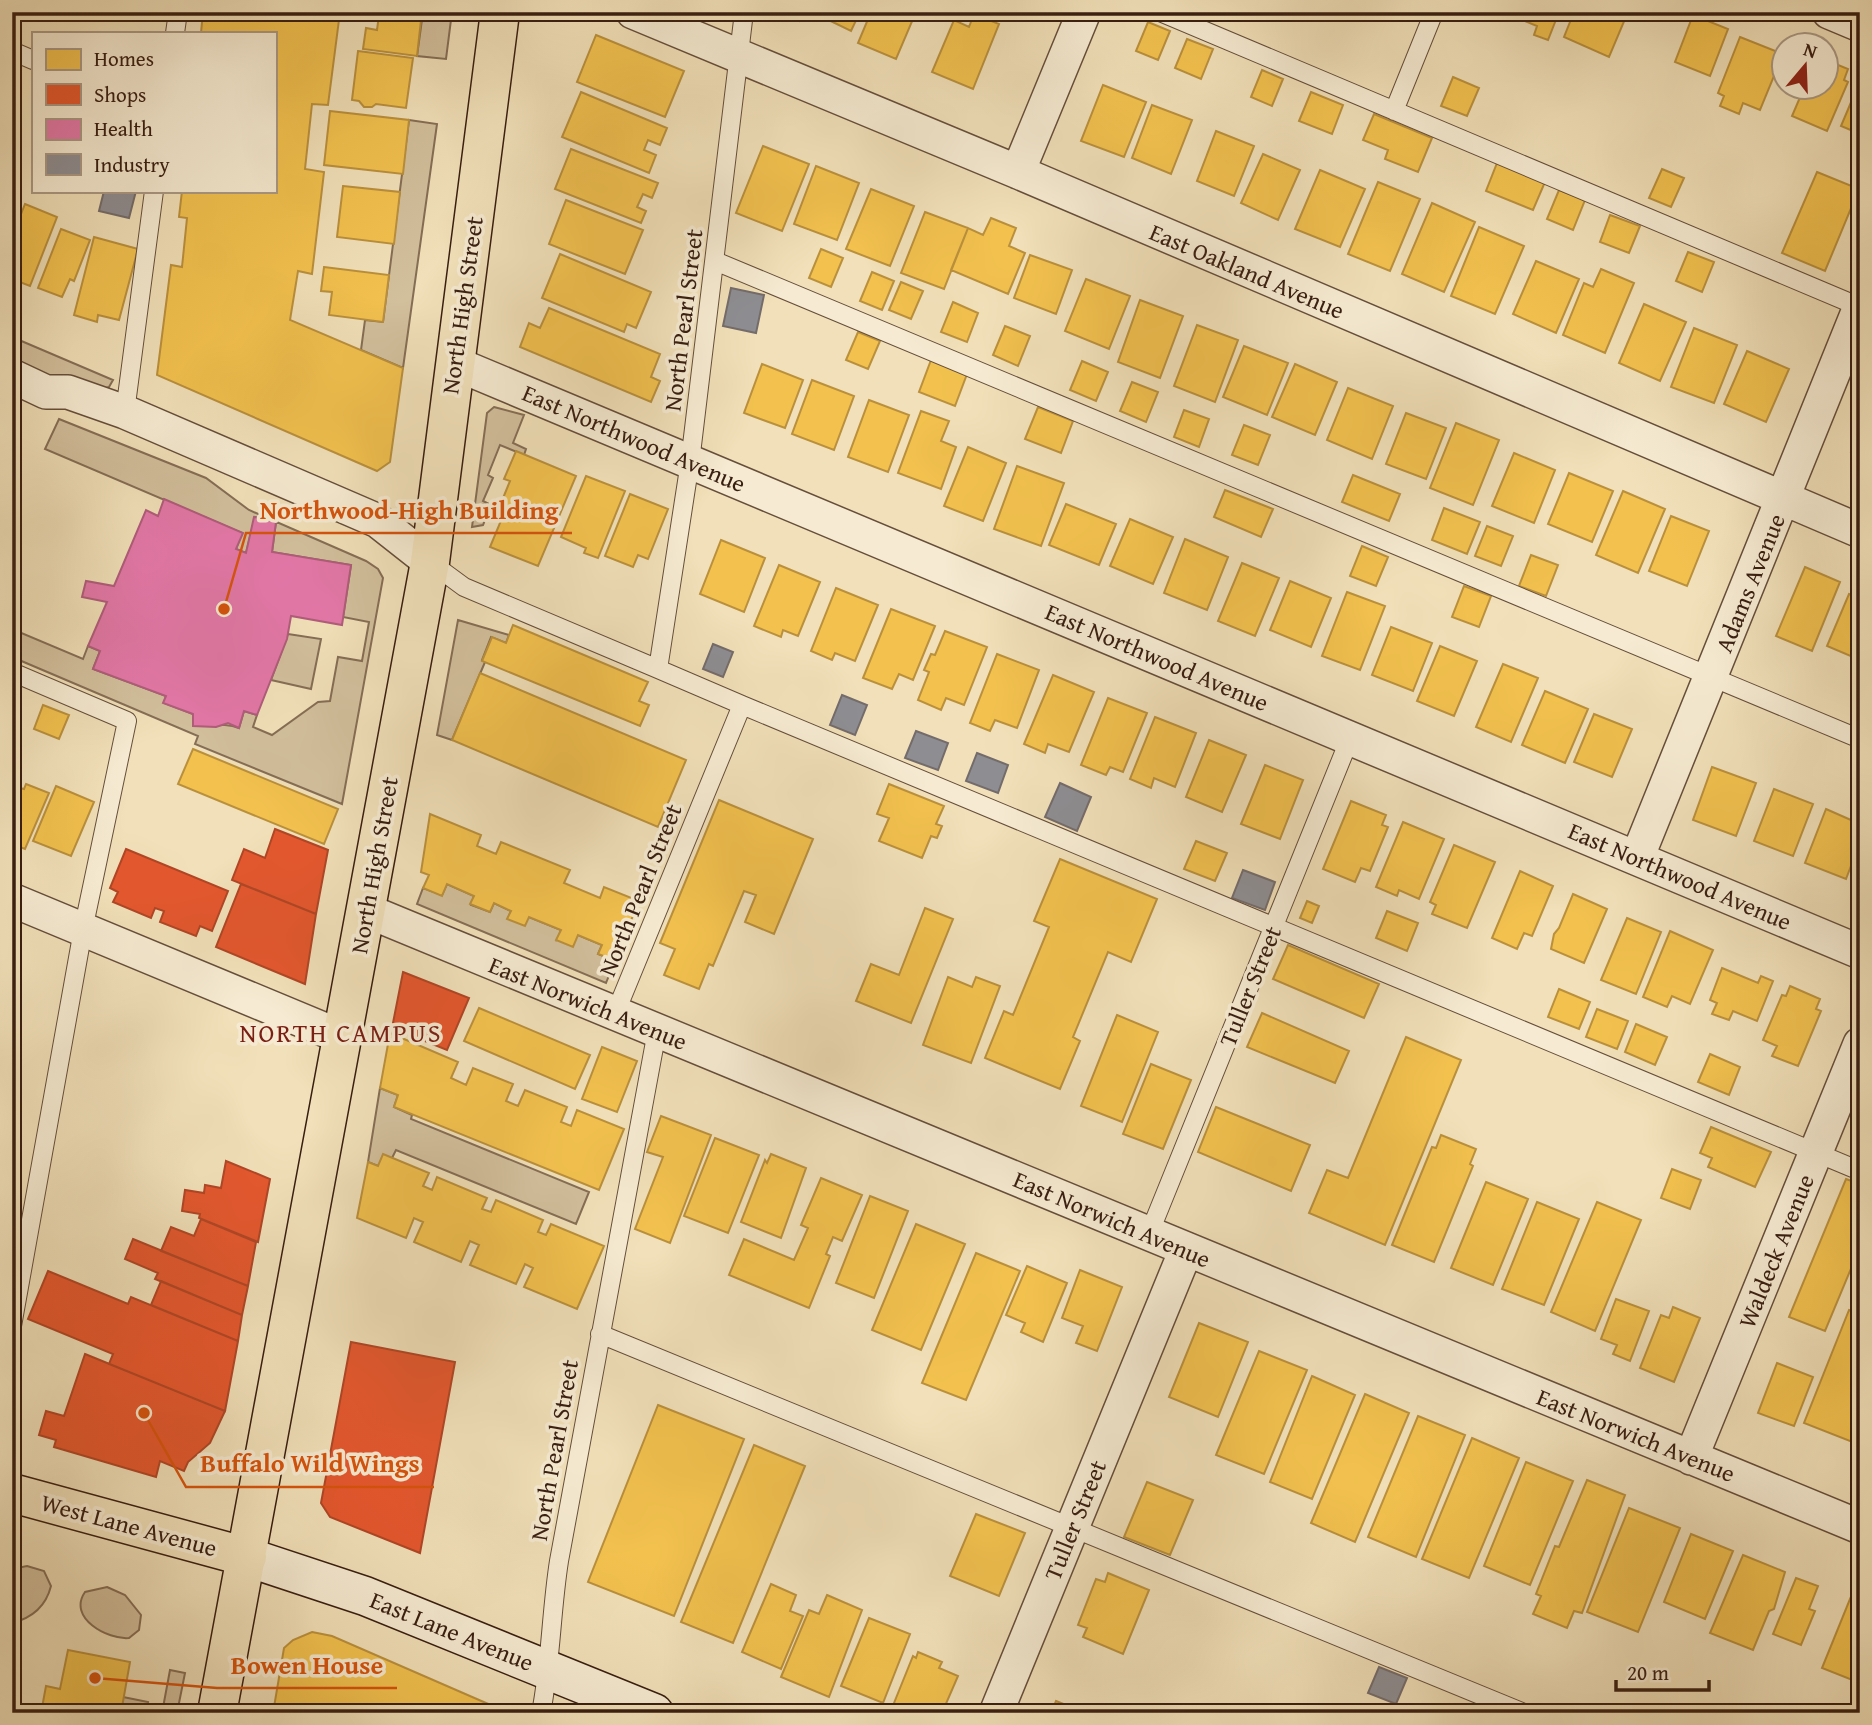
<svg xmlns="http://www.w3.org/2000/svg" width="1872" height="1725" font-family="'Gentium Book Plus',serif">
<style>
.green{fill:#d2bf9c;stroke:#856e56;stroke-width:2}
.homes{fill:#f2c14e;stroke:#ba903c;stroke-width:2}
.shops{fill:#e4572e;stroke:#b04625;stroke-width:2}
.health{fill:#e377a8;stroke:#b05c7b;stroke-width:2}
.industry{fill:#8d8d92;stroke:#746c6b;stroke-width:2}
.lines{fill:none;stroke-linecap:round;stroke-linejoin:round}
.lane-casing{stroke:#664e3b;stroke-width:20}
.street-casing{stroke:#664e3b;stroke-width:36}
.secondary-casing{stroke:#381e11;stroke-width:41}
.primary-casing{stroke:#381e11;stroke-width:41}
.lane{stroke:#f6ebd2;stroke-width:18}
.street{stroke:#f6ebd2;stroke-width:33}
.secondary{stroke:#f6ebd2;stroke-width:38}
.primary{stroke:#f1e0b9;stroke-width:38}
.labels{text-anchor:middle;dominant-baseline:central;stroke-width:7;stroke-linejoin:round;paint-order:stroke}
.street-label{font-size:24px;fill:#381e11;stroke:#f6ebd2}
.neighbourhood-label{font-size:26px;letter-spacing:2px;fill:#7a1f14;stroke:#f6ebd2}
.leader{fill:none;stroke:#d6530c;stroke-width:2.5}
.callout-dot{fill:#d6530c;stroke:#f6ebd2;stroke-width:2.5}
.callout-label{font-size:26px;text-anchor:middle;font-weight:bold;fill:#d6530c;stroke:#f6ebd2;stroke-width:7;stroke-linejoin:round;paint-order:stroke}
</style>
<rect width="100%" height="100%" fill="#f1e0b9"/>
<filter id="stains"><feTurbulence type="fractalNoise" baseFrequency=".00286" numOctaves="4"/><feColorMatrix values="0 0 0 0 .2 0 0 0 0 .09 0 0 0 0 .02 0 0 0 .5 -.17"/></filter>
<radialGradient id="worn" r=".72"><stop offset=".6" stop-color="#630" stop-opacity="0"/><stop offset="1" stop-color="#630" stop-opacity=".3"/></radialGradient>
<path class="green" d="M423,12h29l-6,47 -29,-3z
M409,120l28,4 -34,244 -42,-18 4,-30 18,2z
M12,337l101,43 -4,7c-29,14 -72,-11 -97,-24z
M494,407l30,8 -11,28 13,6 -2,6 -24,-10 -12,30 5,3 -10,23 8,4 -8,20 -11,2 15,-114z
M59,419l147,59 43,32 117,51 12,8 5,9 -41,226 -147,-60 3,-8 -186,-79v-28l71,30 5,-13 12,5 -7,18 73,27 -2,7 29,11v12c16,1 32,-4 46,2l5,-17 13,4 -4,12 19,8 46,-33 12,-1 8,-44 24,4 7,-39 -26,-5 8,-52 -79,-13 4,-30 -21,-5 -9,36 -10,-4 6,-16 -197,-84z
M458,620l51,15 -3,8 -15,-6 -9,23 3,2 -33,78 -15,-5z
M288,634l33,5 -10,50 -40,-9z
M447,884l27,12 -3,9 19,7 4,-9 17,8 -3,7 21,-1 32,13 -4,10 21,-5 24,10 -4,9 10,4 5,-10 6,2 -13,33 -189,-79 6,-16 19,7z
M380,1088l18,7 -4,12 18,8 -1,4 178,73 -13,32 -180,-74 -4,8 -14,8 -10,-4z
M27,1566l17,5 7,15c-5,20 -19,32 -39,37v-54z
M107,1587l18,8 16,20 -2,15 -10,8c-21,2 -62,-20 -44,-46z
M170,1670l15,3 -8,40h-15z
M123,1697l25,5 -2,11h-25z"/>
<path class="homes" d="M203,12h137l-12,93 -16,-1 -7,65 19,3 -12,102 -14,-3 -8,49 113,48 -13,94 -13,9 -220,-96 14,-110 11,2 5,-49 -8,-1 3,-26h93v-158h-74z
M387,12h36v5z
M777,12h26l-4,9z
M812,12h48l-9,19z
M871,12h45l-20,47 -38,-16z
M1511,12h48l-11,28 -14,-5 3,-9 -27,-11z
M1574,12h54l-19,45 -45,-20z
M974,14l25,10 -26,65 -41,-17 22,-52 15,7z
M379,15l42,5 -4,36 -54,-7 3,-21 11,2z
M1693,15l35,14 -18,47 -35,-14z
M1148,22l22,9 -12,29 -22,-9z
M596,35l88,36 -19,46 -88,-35z
M1740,37l43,17 -23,56 -17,-7 -4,11 -19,-8 4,-10 -6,-3z
M1187,39l26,10 -12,30 -26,-11z
M358,51l55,7 -7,50 -30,-4 -4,3h-8l-5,-6 -7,-1z
M1826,60l22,9 -4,11 4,2 -21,49 -35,-15 12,-28h22z
M1262,70l21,9 -11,27 -21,-9z
M1453,77l26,11 -12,28 -26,-10z
M1860,81v53l-19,-8z
M1103,85l43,17 -22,55 -43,-16z
M581,92l86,36 -7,17 -12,-5 -4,10 12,5 -7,18 -87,-36z
M1311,92l32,13 -11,29 -33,-13z
M1152,105l40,15 -21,54 -39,-16z
M330,111l79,9 -6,54 -79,-9z
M1374,114l58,24 -14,34 -33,-13 3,-9 -25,-10z
M1216,131l38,15 -20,50 -37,-15z
M763,146l46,18 -27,67 -46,-18z
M571,149l87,34 -6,15 -9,-4 -6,13 9,4 -5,12 -86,-34z
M1263,154l37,16 -22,50 -37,-17z
M1497,163l48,19 -12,28 -47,-19z
M816,166l43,17 -22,57 -43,-16z
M1662,169l22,9 -13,29 -22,-9z
M1320,170l45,19 -25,58 -45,-18z
M1817,172l42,17 -34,82 -43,-18z
M1378,182l42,17 -30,72 -42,-17z
M343,186l57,6 -6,52 -57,-7z
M871,189l43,17 -24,60 -44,-17z
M1559,190l26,10 -12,30 -26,-11z
M566,200l77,30 -18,44 -76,-30z
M1432,203l43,19 -31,70 -42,-18z
M25,204l32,13 -27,69 -18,-7v-42z
M925,212l43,16 -24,61 -43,-16z
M1610,215l30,11 -11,27 -29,-11z
M991,218l25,10 -7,18 16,7 -17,41 -57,-24 17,-42 15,7z
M1479,227l45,19 -29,68 -44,-18z
M61,229l29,11 -16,41 -4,-2 -8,18 -24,-9z
M94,237l44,12 -19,71 -21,-5 -1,7 -23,-7z
M821,249l22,9 -12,29 -22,-9z
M1688,252l26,10 -12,30 -26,-11z
M560,254l91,38 -15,36 -9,-4 -3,8 -82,-34z
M1030,255l42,15 -16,44 -42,-16z
M1536,261l43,18 -23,54 -43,-19z
M324,267l65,8 -6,47 -54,-7 3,-23 -11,-1z
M1601,269l33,14 -29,70 -42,-18 21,-52 9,4z
M872,272l22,9 -12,29 -22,-9z
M1086,279l44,17 -21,53 -44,-18z
M901,282l22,9 -12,28 -22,-9z
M1140,300l43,16 -23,62 -42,-16z
M953,302l25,11 -11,29 -26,-10z
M1644,304l42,18 -26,59 -41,-18z
M549,308l111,46 -9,23 9,4 -9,21 -131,-55 9,-24 11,5z
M1197,325l41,15 -23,62 -41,-16z
M1005,326l25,10 -12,30 -25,-11z
M1694,328l43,17 -23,58 -43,-16z
M858,332l22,9 -12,28 -22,-9z
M1244,346l44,17 -21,52 -44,-18z
M1747,351l42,18 -23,53 -42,-18z
M931,360l36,14 -12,32 -36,-14z
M1082,361l26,11 -12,29 -26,-11z
M762,364l41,16 -18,48 -41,-15z
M1295,364l42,18 -22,53 -43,-18z
M812,380l42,16 -20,54 -42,-16z
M1132,382l26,10 -12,30 -26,-11z
M1348,388l45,18 -21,53 -45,-19z
M869,400l40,15 -21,57 -40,-15z
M1038,407l35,14 -12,32 -36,-14z
M1184,410l25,9 -10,28 -25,-10z
M921,411l28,10 -8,20 15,6 -15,42 -43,-16z
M1406,413l40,15 -20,51 -40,-15z
M1456,423l43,17 -26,65 -43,-17z
M1244,425l26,10 -12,30 -26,-10z
M1860,431v34l-8,-3 3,-8 -4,-2z
M968,447l38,16 -23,58 -39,-15z
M516,451l60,25 -38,90 -48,-19 15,-36 -6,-3 11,-27 -6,-2z
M1514,453l41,17 -21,53 -42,-17z
M1017,466l47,17 -23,63 -47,-17z
M1569,473l44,18 -21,51 -44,-18z
M1353,475l47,19 -11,27 -47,-19z
M586,476l39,15 -27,67 -14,-5 2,-5 -25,-11z
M1225,490l48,19 -12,28 -47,-20z
M1623,491l42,18 -27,64 -42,-18z
M630,494l38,15 -20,50 -10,-4 -5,12 -28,-11z
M1066,504l50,20 -17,41 -50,-20z
M1444,508l36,14 -13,32 -35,-14z
M1671,516l38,15 -22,55 -38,-15z
M1130,519l43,18 -20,47 -43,-18z
M1487,526l26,10 -12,30 -26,-10z
M1185,539l43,18 -21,53 -43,-17z
M721,540l44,18 -21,54 -44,-18z
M1362,546l26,11 -12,29 -26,-10z
M1531,555l27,10 -12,31 -27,-10z
M1242,563l37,15 -24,58 -37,-15z
M779,565l41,17 -22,54 -15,-6 -2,7 -27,-11z
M1805,567l35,15 -28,69 -36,-15z
M1290,581l41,17 -20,49 -41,-17z
M1464,586l27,10 -12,31 -27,-10z
M836,588l42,17 -23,56 -20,-8 -3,7 -21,-9z
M1347,592l38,14 -25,64 -38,-14z
M1849,594l11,4v62l-33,-14z
M891,609l44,17 -22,54 -14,-6 -7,15 -29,-11z
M513,625l135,57 -9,19 10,4 -9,21 -158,-65 10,-24 14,6z
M1391,627l41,16 -19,48 -41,-16z
M945,631l42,16 -23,58 -18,-7 -5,12 -23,-10 11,-28 -5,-2 7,-16 4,1z
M1440,646l37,15 -23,55 -37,-15z
M997,654l42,16 -22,58 -22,-8 -5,11 -20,-8z
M1503,664l35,14 -27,64 -35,-15z
M480,673l206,87 -28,67 -206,-87z
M1053,675l41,17 -25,60 -21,-8 -3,9 -21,-9z
M1545,691l43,18 -23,54 -43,-18z
M1108,698l39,15 -24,59 -13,-5 -4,8 -25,-10z
M43,705l26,10 -10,24 -25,-10z
M1594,714l38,15 -20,48 -38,-15z
M1155,717l41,16 -21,54 -21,-9 -3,10 -21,-9z
M1209,740l37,15 -24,57 -36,-15z
M193,749l145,60 -14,35 -146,-60z
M1265,765l38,15 -23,59 -39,-15z
M1712,767l44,16 -20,53 -43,-16z
M26,784l23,9 -24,56 -13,-5v-58l12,3z
M889,784l55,22 -8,18 6,2 -5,12 -6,-2 -9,22 -43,-17 10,-23 -12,-4z
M56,786l38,16 -23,54 -38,-15z
M1774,789l39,15 -20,52 -39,-15z
M719,800l94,39 -39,95 -29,-12 11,-27 -12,-4 -31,75 -4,-2 -10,25 -35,-14 11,-26 -15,-6z
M1351,801l35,14 -4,10 6,2 -18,44 -9,-3 -6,14 -32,-13z
M1826,809l34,15v18l-14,37 -41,-16z
M430,814l51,21 -4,11 19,8 5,-12 69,28 -6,13 36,15 4,-11 35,14 -20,49 -6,-2 -4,10 -11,-4 4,-9 -24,-10 -5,12 -17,-7 5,-10 -32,-13 -4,9 -18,-7 4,-8 -17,-8 -4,9 -20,-8 4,-8 -27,-12 -5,12 -19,-8 6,-13 -8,-3z
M1403,822l41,17 -25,60 -20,-9 -2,6 -21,-9z
M1196,841l31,12 -12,28 -31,-12z
M1454,845l41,17 -28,66 -35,-14 4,-9 -6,-3z
M1060,859l97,40 -26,63 -23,-10 -35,85 7,4 -20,48 -75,-31 19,-47 9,4 36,-88 -15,-6z
M1520,871l33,15 -21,50 -8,-3 -7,16 -25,-11z
M1573,894l34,15 -23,54 -33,-14 3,-15 5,-6z
M1307,901l12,5 -7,17 -12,-5z
M925,908l28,11 -42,104 -55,-22 15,-37 28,11z
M1387,911l31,12 -11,28 -31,-13z
M1627,918l34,14 -25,62 -35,-14z
M1670,931l43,19 -23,54 -18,-8 -5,11 -24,-10z
M1288,945l91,39 -15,34 -91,-39z
M1722,968l36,15 3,-7 12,5 -16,40 -24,-10 -4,9 -17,-6 5,-11 -7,-3z
M948,977l24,10 4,-10 24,9 -29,77 -48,-18z
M1790,986l30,13 -4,10 5,2 -23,55 -26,-10 5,-10 -14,-6 19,-45 4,1z
M1559,989l31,13 -11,27 -31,-12z
M479,1008l111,47 -15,34 -111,-48z
M1597,1009l31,12 -11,28 -31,-12z
M1262,1013l87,38 -14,32 -88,-36z
M1117,1015l41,17 -36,90 -41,-16z
M1636,1024l31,13 -12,28 -30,-13z
M390,1033l68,29 -7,16 15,7 7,-17 40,16 -7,17 12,5 7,-16 42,17 -6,15 10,4 6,-16 47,19 -25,61 -205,-83 4,-12 -18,-7z
M1406,1037l55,23 -76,185 -76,-32 18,-43 21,8z
M602,1047l35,14 -20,51 -35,-13z
M1710,1054l30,13 -11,28 -31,-13z
M1151,1064l40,16 -28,69 -40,-15z
M1216,1107l94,38 -19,46 -93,-39z
M661,1116l50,19 -41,108 -35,-14 28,-72 -16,-5z
M1711,1127l60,25 -16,35 -47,-20 4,-9 -12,-5z
M1441,1135l35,14 -6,15 3,2 -39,96 -42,-17 40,-98 4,1z
M715,1138l44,17 -31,78 -44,-17z
M383,1154l46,19 -6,13 9,4 5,-13 50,21 -5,11 9,3 5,-12 47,20 -5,12 8,3 5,-11 53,22 -27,63 -53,-22 9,-19 -8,-4 -9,20 -46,-19 9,-20 -9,-4 -9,21 -47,-20 9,-20 -9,-4 -8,20 -49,-20 11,-56 10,4z
M771,1154l35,14 -25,70 -40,-16 24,-62 2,3z
M1672,1169l29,11 -11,29 -29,-11z
M821,1178l41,17 -20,46 -9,-4 -7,17 4,2 -21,52 -80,-33 15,-36 50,21 14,-32 -7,-3z
M1846,1179l14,5v63l-35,84 -36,-14z
M1486,1182l42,17 -35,86 -42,-17z
M870,1196l38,15 -34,87 -38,-15z
M1537,1202l42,17 -35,86 -42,-16z
M1597,1202l44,18 -46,111 -44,-19z
M916,1224l49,20 -44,106 -49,-20z
M976,1253l44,18 -54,129 -44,-17z
M1027,1266l40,17 -24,59 -22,-10 4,-9 -19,-8z
M1080,1270l42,17 -25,64 -21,-8 7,-17 -21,-8z
M1616,1299l33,12 -19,50 -17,-7 4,-9 -16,-6z
M1673,1307l27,11 -26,64 -34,-14 21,-53 8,3z
M1849,1310l11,5v116l-5,12 -51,-20z
M1199,1323l49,19 -30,75 -49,-20z
M1259,1351l48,19 -43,104 -48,-19z
M1777,1363l36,14 -19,49 -36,-13z
M1312,1376l43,19 -43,104 -42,-17z
M1365,1394l44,19 -54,129 -44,-19z
M658,1405l86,34 -70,177 -86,-34z
M1418,1416l47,19 -49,122 -48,-20z
M1472,1438l47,20 -50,120 -47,-19z
M754,1445l51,21 -72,177 -52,-21z
M1526,1462l47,19 -43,104 -46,-19z
M1587,1480l38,15 -43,118 -8,-2 -7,17 -34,-14 8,-18 -5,-2 19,-48 4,1z
M1147,1482l46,18 -23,55 -46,-18z
M1629,1508l51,20 -42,104 -51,-20z
M976,1514l49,19 -26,63 -49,-20z
M1691,1534l42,17 -28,68 -41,-17z
M1743,1555l42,17 -11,37 -5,2 -16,39 -43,-17z
M1108,1573l41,17 -26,64 -40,-17 4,-9 -9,-3 18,-46 9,3z
M1796,1578l22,8 -9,23 6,2 -14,34 -28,-11z
M771,1584l25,11 -6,16 13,5 -22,53 -39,-17z
M1852,1594l8,3v86l-38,-15z
M827,1595l35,15 -33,87 -48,-20 28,-67 10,4z
M869,1618l41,16 -27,69 -42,-17z
M312,1632l20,4 177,77h-236l11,-65 9,-8z
M68,1650l62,12 -9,51h-80l5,-27 14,3z
M918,1652l24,10 -3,6 19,8 -16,37h-52l23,-57 3,2z
M1056,1701l30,12h-35z"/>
<path class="shops" d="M275,829l53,21 -12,64 -84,-34 12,-31 21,9z
M126,849l102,42 -16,40 -12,-5 -4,10 -36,-14 4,-11 -9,-3 -4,10 -38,-16 5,-10 -8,-4z
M241,884l75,30 -11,70 -89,-37z
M403,972l66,26 -22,52 -55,-22z
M226,1161l44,18 -12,63 -59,-24 1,-4 -18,-3 3,-21 19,3 1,-8 16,3z
M201,1219l55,23 -8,44 -87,-35 10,-24 23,9z
M133,1239l115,47 -6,29 -87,-36 3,-6 -33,-14z
M48,1271l80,33 3,-7 107,44 -13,70 -116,-47 4,-10 -85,-35z
M161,1281l81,34 -4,26 -87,-36z
M351,1342l104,20 -35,191 -90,-36 -9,-14z
M85,1354l140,57 -15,32 -22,19 -4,9 -24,-10 -4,16 -102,-30 2,-7 -17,-5 7,-24 18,5z"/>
<path class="health" d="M164,499l79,34 -7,16 10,4 8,-36 22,5 -4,30 79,13 -9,60 -51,-9 -4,23 -30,76 -13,-4 -5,17 -11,-5 -12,4 -23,-1v-12l-30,-11 3,-7 -73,-27 7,-18 -12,-5 19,-44 -25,-5 4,-16 28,5 32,-76 12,6z"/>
<path class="industry" d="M104,191h32l-7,27 -30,-7z
M731,288l33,7 -8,38 -33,-7z
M713,644l20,8 -10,25 -20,-8z
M842,695l25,10 -12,30 -25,-10z
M916,731l32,12 -10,27 -33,-12z
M977,753l31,12 -10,28 -32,-12z
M1060,783l31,14 -14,34 -32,-14z
M1243,870l32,12 -10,28 -33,-12z
M1379,1667l28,11 -11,26 -28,-11z"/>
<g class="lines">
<defs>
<path id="lane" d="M1160,12l700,295
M175,33l3,-21
M12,51l21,9
M1394,111l40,-99
M715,261l1145,478
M125,412l29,-221
M430,562l34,25 194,82
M12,672l115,49 -44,209 -71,396
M742,705l1118,466
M615,1014l127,-309 -84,-36 32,-207 54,-450
M1149,1234l201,-496
M600,1334l924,379
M541,1713c10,-51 10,-101 18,-152l98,-530"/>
<path id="street" d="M633,12l385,160 842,359
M1829,12l31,13
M1018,172l66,-160
M454,363l1406,589
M12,376l34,16h22l57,20 253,109 52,41
M1637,858l223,-551
M12,900l330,137
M365,910l1495,617
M1691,1458l169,-414
M996,1713l190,-463"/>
<path id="secondary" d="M247,1557l118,39 289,117"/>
<path id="primary" d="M12,1493l235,64
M217,1713l213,-1151 70,-550"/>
</defs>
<use href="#lane" class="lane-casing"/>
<use href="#street" class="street-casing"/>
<use href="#secondary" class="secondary-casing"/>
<use href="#primary" class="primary-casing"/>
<use href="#lane" class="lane"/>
<use href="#street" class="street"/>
<use href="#secondary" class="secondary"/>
<use href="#primary" class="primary"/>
</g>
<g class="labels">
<g class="street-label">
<text transform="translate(1247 271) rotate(23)">East Oakland Avenue</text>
<text transform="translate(462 305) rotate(-82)">North High Street</text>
<text transform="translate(683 320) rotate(-83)">North Pearl Street</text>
<text transform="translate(634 438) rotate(23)">East Northwood Avenue</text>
<text transform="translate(1750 583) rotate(-68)">Adams Avenue</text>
<text transform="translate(1157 657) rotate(23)">East Northwood Avenue</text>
<text transform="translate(374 865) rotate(-80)">North High Street</text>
<text transform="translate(1680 876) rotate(23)">East Northwood Avenue</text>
<text transform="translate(640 890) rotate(-68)">North Pearl Street</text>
<text transform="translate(1250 986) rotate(-68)">Tuller Street</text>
<text transform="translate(588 1003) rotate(22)">East Norwich Avenue</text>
<text transform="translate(1112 1219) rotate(23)">East Norwich Avenue</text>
<text transform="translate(1776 1251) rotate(-68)">Waldeck Avenue</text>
<text transform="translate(1636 1435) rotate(22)">East Norwich Avenue</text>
<text transform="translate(554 1450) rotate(-80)">North Pearl Street</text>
<text transform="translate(1075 1520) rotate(-68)">Tuller Street</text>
<text transform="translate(129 1525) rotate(15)">West Lane Avenue</text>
<text transform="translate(452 1631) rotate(22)">East Lane Avenue</text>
</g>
<g class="neighbourhood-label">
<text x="341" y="1032">NORTH CAMPUS</text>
</g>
</g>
<path class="leader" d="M224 609L246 533H572M144 1413L186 1487H434M95 1678L217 1688H397"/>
<g class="callout-dot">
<circle cx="224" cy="609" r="7"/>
<circle cx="144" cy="1413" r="7"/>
<circle cx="95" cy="1678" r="7"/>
</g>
<g class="callout-label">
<text x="409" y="519">Northwood-High Building</text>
<text x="310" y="1472">Buffalo Wild Wings</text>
<text x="307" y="1674">Bowen House</text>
</g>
<rect width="1872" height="1725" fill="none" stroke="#f1e0b9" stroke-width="42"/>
<rect x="14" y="14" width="1844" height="1697" fill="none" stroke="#381e11" stroke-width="3.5"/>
<rect x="21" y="21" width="1830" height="1683" fill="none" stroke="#381e11" stroke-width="2"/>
<rect x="32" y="32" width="245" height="161" fill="#f6ebd2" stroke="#aa9985" stroke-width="2"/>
<rect x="46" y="49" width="35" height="21" fill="#f2c14e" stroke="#aa9985" stroke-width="2"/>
<text x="94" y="66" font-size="21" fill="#381e11">Homes</text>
<rect x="46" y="84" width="35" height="21" fill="#e4572e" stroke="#aa9985" stroke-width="2"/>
<text x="94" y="102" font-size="21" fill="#381e11">Shops</text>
<rect x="46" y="119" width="35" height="21" fill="#e377a8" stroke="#aa9985" stroke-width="2"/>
<text x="94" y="136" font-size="21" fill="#381e11">Health</text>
<rect x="46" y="154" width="35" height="21" fill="#8d8d92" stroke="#aa9985" stroke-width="2"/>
<text x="94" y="172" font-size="21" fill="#381e11">Industry</text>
<g transform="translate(1805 66) rotate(19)"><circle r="33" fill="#f6ebd2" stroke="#aa9985" stroke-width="2"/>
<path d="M0-5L12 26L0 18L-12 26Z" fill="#8f2418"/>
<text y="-10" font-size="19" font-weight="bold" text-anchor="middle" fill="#381e11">N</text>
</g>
<path d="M1616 1680v10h93v-10" fill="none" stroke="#381e11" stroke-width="3.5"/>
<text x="1627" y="1680" font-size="21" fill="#381e11" stroke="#f6ebd2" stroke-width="5" paint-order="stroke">20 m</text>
<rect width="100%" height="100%" filter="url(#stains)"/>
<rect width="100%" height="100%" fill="url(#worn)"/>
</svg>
